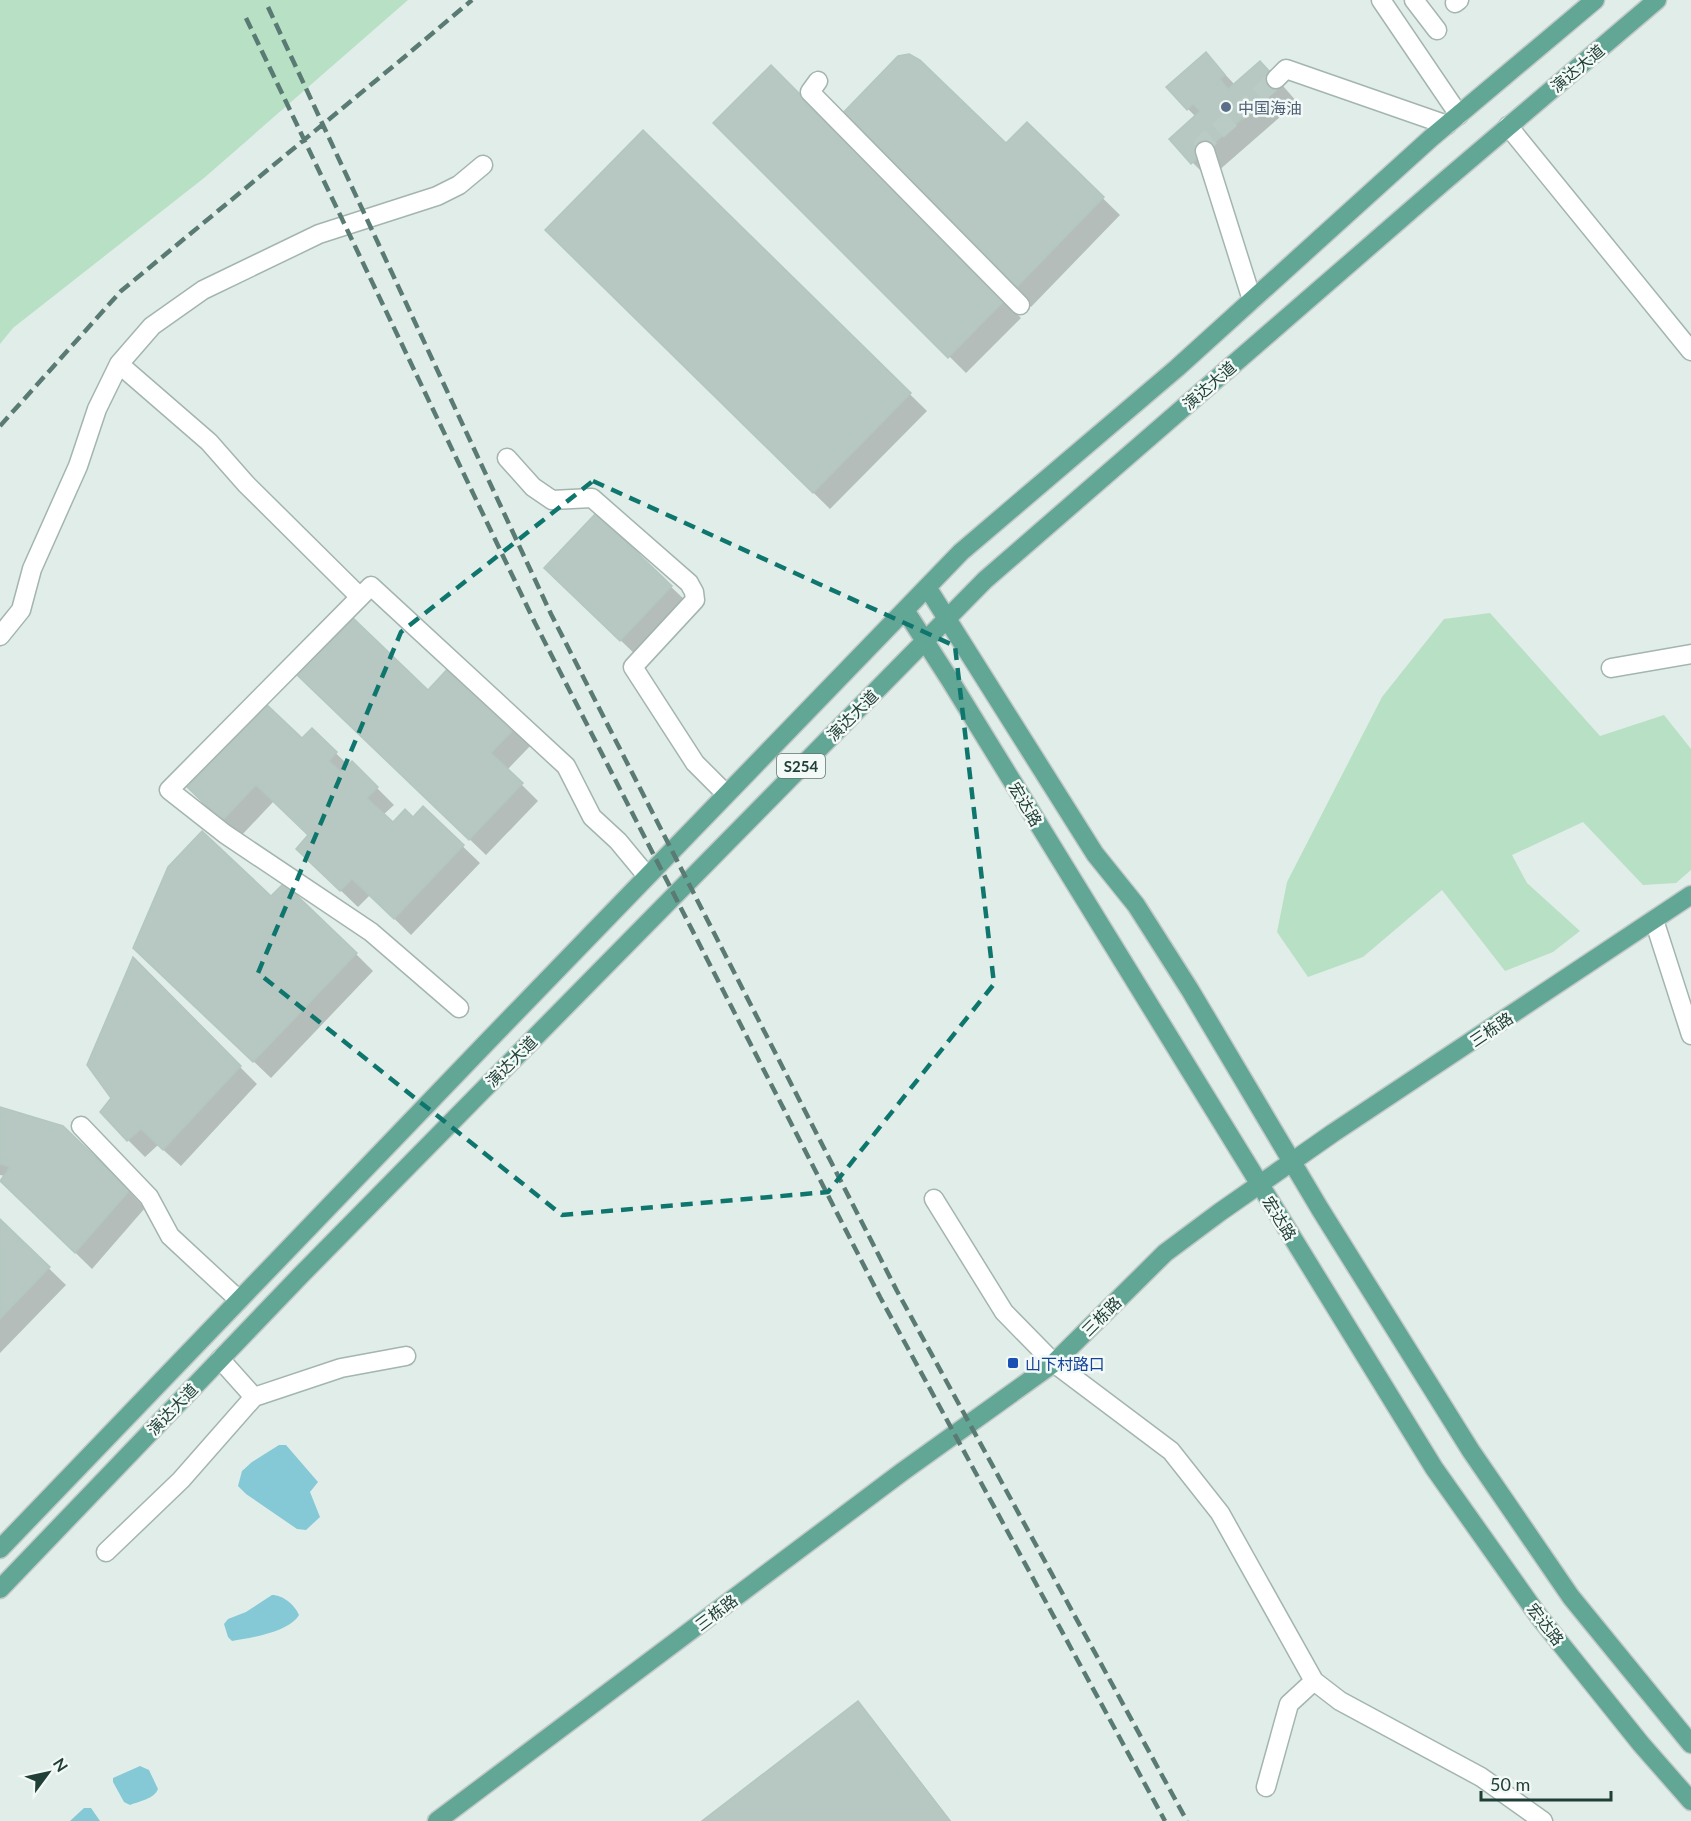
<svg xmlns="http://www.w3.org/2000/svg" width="1691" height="1821" font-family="Lato,'Noto Sans SC',sans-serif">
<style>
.green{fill:#b8e0c4}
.water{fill:#85c9d6}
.shadow{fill:#0003}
.building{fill:#b6c8c1;stroke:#b3c7bf;stroke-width:1.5}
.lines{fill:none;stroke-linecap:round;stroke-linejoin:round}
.minor-tunnel{stroke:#bacac5;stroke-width:18;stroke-dasharray:18 9;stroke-linecap:butt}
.minor-casing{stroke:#a3b5af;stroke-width:21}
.major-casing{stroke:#c1c9c7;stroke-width:21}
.minor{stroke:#fff;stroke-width:18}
.major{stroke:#62a695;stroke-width:18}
.rail{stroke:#5a7b73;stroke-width:4.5;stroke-dasharray:12 6;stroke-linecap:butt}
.marked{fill:none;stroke:#0f766e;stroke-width:4.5;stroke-dasharray:12 8;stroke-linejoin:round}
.service-dot{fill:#5c6f8a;stroke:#f2f9f6;stroke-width:2}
.transit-dot{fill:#1a4fb4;stroke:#f2f9f6;stroke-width:2}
.labels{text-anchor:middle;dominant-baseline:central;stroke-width:5;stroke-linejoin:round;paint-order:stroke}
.shield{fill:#f2f9f6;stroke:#5f7770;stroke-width:1.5}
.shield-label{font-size:15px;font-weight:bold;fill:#203f37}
.street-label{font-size:16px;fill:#203f37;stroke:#f2f9f6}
.service-label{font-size:16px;fill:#4e5e75;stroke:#f2f9f6;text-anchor:start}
.transit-label{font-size:16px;fill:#164399;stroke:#f2f9f6;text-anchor:start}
</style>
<rect width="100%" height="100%" fill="#e1ede8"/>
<path class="green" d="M0,0h408l-204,178 -191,150 -13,16z
M1490,613l110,123 64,-21 27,34v121l-15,13 -33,2 -60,-63 -71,33 15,28 53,48 -27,21 -48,19 -63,-81 -79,67 -55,20 -31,-45 10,-50 95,-185 62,-78z"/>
<path class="water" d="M279,1445h7l32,37 -8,10 10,25 -14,13 -9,-1 -51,-35 -8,-8 4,-15 10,-9z
M272,1595c11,0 23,10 27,20 -10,17 -48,23 -67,26l-4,-4 -4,-13 4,-5 18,-7z
M140,1766l9,4 9,19c-4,10 -18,12 -28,16l-6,-3 -11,-20v-4z
M84,1808h7l9,13h-30z"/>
<path class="shadow" d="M1206,54l29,31 42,-6 20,23 -88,77 -16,-16 3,-46 -8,-8z
M771,67l250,251 -55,55 -251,-250z
M839,119l167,26 21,-21 93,91 -89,92z
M643,132l284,279 -97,98 -283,-279z
M596,515l92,88 -50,54 -75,-72z
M452,666l81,77 -26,27 31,31 -52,54 -171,-164 113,1z
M312,730l37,36 28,22 17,17 -11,10 10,9 20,-5 10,-11 57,55 -69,72 -41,-40 -12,12 -43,-41 -5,-30 -36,-35 -34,36 -36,-35 98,-62z
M356,954l17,17 -102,107 -119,-114z
M133,960l124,124 -76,82 -23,-21 -13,12 -17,-17 -15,-42z
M0,1109l129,82 16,17 -53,61 -90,-88 3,-5 -5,-1z
M0,1221l66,64 -66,68z
M858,1703l12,13 81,105h-246z"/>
<path class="building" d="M1206,52l19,23 -5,4 8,10 32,-28 21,23 -90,80 -22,-25 31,-28 -7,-7 -6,6 -21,-23z
M909,54l11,6 86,83 21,-21 77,75 -91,94 -176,-172 61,-63z
M771,65l234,235 -57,58 -235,-235z
M643,130l268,263 -98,100 -268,-263z
M596,513l76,73 -52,55 -76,-73z
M351,616l77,74 24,-26 65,62 -26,27 32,30 -54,57 -173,-166z
M264,702l38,36 10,-10 25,24 -8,9 12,11 11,-11 26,26 -11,11 26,24 12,-13 8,8 10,-11 41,39 -70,74 -42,-40 -12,12 -44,-42 12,-14 -52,-50 -34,36 -37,-36z
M202,831l69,65 13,-13 73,70 -104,109 -120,-114 35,-81z
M133,957l108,109 -78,84 -22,-21 -14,12 -27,-29 11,-14 -24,-33z
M0,1107l63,19 67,64 -55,63 -75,-72 10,-14 -10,-3z
M0,1219l50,48 -50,52z
M858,1701l92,120h-248z"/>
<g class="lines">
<path class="minor-tunnel" d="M1205,151l-2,-7 73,-65"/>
<defs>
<path id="minor" d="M1381,0l78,115
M1414,0l23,30
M1455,3l4,-3
M1276,79l10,-10 161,56
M818,81l-8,11 210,213
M1508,126l183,225
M1205,151l47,149
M119,364l90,78 37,42 114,113
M507,458l26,29 19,13 40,-2 97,85 5,9 1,8 -62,67 62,96 31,31
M0,636l21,-26 11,-41 46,-103 19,-57 22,-45 33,-38 51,-36 116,-56 118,-38 22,-11 24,-20
M1611,668l80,-14
M1654,920l37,115
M459,1008l-88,-76 -146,-98 -56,-44 202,-204 195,180 26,51 26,24 29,35
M81,1126l68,71 21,39 69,64
M934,1199l70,113 50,51 117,88 49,62 94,168 26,20 141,76 62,44
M220,1359l34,38
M106,1552l75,-72 73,-83 87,-29 65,-12
M1266,1787l23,-83 25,-23"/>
<path id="major" d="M927,587l168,267 41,51 54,85 130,219 151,242 100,146 120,147
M905,610l45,70 484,788 106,150 101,126 50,57
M0,1549l490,-510 471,-487 216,-184 254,-230 164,-138
M0,1589l301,-314 684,-695 456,-396 216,-184
M437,1821l465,-349 152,-109 111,-110 55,-41 113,-79 358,-238"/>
</defs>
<use href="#minor" class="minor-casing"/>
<use href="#major" class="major-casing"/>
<use href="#minor" class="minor"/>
<use href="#major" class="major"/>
<path class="rail" d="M268,7l283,607 346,677 290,530
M246,18l289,605 345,674 285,524
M0,426l121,-135 281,-232 70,-59"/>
</g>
<path class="marked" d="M593,481l362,165 39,338 -166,208 -266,23 -304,-242 143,-341z"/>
<circle class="service-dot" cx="1226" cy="107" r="6"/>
<rect class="transit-dot" x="1007" y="1357" width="12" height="12" rx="3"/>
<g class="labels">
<rect class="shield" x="777" y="754" width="48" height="24" rx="4.5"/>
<g class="shield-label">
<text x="801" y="766">S254</text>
</g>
<g class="street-label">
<text transform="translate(1577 68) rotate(-40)">演达大道</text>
<text transform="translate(1209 385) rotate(-41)">演达大道</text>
<text transform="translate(852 715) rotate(-45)">演达大道</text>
<text transform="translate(1026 804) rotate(59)">宏达路</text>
<text transform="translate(1491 1029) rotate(-34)">三栋路</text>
<text transform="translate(511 1061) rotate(-45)">演达大道</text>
<text transform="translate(1280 1218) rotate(58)">宏达路</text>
<text transform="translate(1101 1316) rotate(-45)">三栋路</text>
<text transform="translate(172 1409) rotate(-46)">演达大道</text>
<text transform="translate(716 1612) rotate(-37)">三栋路</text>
<text transform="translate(1546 1624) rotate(52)">宏达路</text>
</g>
<g class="service-label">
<text x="1238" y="107">中国海油</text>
</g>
<g class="transit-label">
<text x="1025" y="1363">山下村路口</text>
</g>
</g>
<g transform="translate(48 1773) rotate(57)" stroke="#f2f9f6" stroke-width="4.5" paint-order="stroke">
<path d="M0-4.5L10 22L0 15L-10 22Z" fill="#203f37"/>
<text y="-9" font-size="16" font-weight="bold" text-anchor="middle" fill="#203f37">N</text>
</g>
<path d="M1481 1791v9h130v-9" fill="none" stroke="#203f37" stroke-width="3"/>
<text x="1490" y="1791" font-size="18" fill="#203f37" stroke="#f2f9f6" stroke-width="4.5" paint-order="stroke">50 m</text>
</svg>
